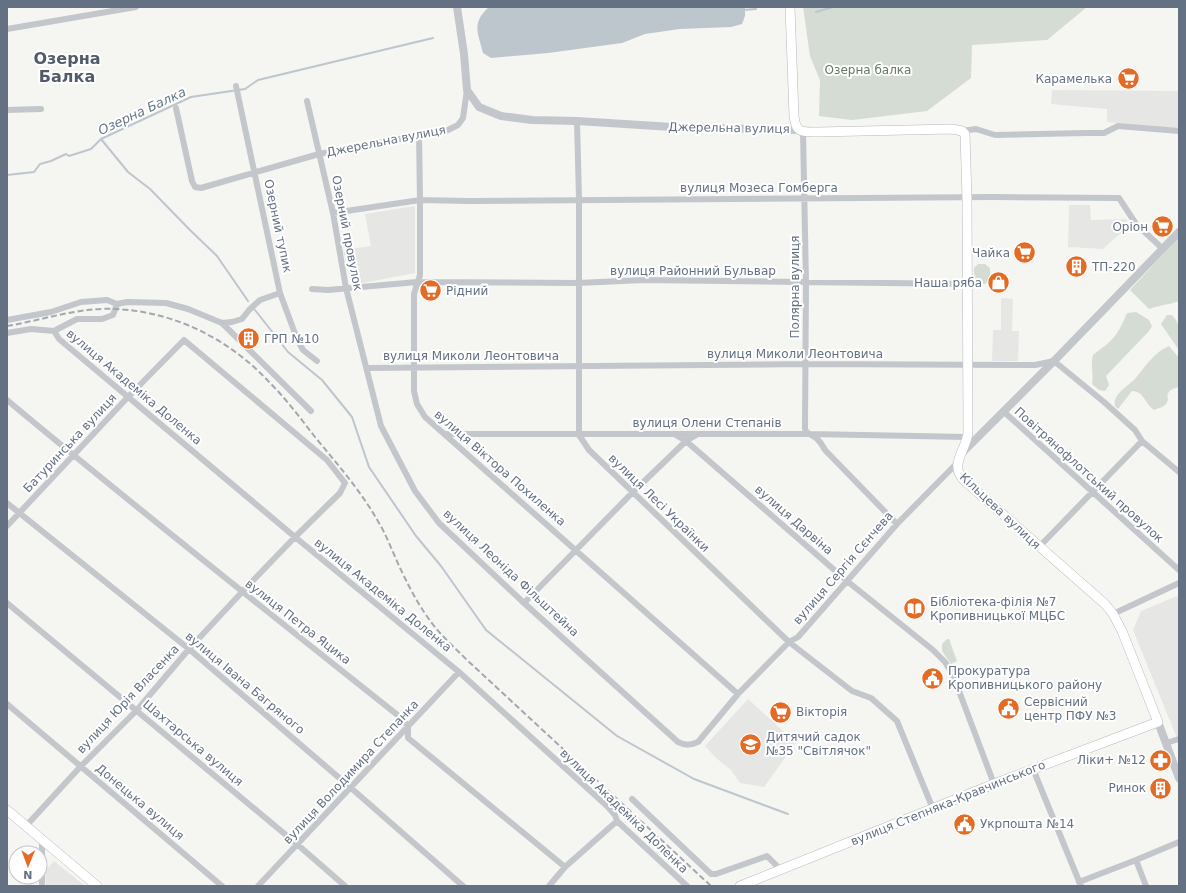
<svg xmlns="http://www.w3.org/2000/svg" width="1186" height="893" font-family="'DejaVu Sans',sans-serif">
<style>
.built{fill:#e6e6e5}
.green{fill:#d5dcd3}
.water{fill:#bec6cd}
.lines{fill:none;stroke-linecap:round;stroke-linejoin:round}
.stream{stroke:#bec6cd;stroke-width:2}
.secondary-casing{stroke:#b5b9be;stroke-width:10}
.minor{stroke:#c3c6ca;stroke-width:6}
.tertiary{stroke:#c3c6ca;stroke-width:8}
.secondary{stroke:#fff;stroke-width:9}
.rail{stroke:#a3a8af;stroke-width:2;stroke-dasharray:6 3;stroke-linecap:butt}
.labels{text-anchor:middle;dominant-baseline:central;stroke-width:4;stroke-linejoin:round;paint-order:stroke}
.park-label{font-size:12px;fill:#647a63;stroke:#fff}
.poi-label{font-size:12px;fill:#647183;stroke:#fff;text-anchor:start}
.street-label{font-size:12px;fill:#647183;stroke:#fff}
.water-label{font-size:13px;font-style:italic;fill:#657986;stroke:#fff}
.district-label{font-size:16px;font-weight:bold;fill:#525b68;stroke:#fff}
</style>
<rect width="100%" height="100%" fill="#f5f5f2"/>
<path class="built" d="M1052,90l127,1v38l-72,-7v-13l-56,-5z
M1069,205h21l1,15 35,-1 4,6 -27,24 -35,-2z
M415,206v67l-63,12 -9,-35 28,-4 -6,-32z
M1001,298l12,1 -1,32h7l-1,30h-26l1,-31h8z
M1177,596l2,6v141l-46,-113 8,-19z
M748,699l48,44 -32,44 -24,-4 -9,-13 -15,-12 -11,-12z
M54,861l31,25h-39l-1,-15z"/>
<path class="green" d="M803,7h284l-40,33 -75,5 -1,33 -44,33 -75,9 -33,-4 1,-36 -10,-24z
M1179,237v64c-10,4 -20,4 -30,8l-19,-19z
M978,264h7l5,4v11l-5,5h-6l-5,-6v-10z
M1136,312l13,8 3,6 -3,5 -43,45 3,9 -4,6 -6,-1 -7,-6c2,-11 -2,-18 1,-29 20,-15 24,-18 34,-42z
M1167,315h5c10,10 7,22 7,35l-18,-26z
M1169,346l10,12v29c-8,2 -13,4 -11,13l-2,4 -4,3 -8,3c-9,-6 -9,-18 -22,-19l-14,18 -3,-3c0,-2 -1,-4 0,-6 3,-9 14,-15 20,-21 10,-12 19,-27 34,-33z
M947,639h2l8,22 -6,3 -9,-13v-7z"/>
<path class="water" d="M489,7h256v9l-3,8 -11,3 -51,2 -35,5 -23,9 -74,10 -57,5 -8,-5c-5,-20 -12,-30 6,-46z"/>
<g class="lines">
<path class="stream" d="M743,10l13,-1
M816,12l17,-5
M101,139l27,33 22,17 41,42 26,25 31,45
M7,175l27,-3 6,-8 11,-3 15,-7 3,2 22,-7 10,-10 90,-42 54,-8 13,-9 175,-42
M255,310l33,42 34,28 30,37 17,50 47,69 25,30 45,64 131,106 77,43 94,35"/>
<defs>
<path id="secondary" d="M7,810l90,76
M740,886l254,-102 164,-62 -36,-91 -9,-17 -8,-10 -140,-123c-17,-15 1,-31 3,-48l-1,-235 -2,-64 -3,-3 -10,-2 -135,3c-16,0 -21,1 -23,-16l-4,-109"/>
</defs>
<use href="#secondary" class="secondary-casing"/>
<path class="minor" d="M7,29l129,-22
M236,86l44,207 17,46 6,11 14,11
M307,101l26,112 13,75 35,138 34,65 24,32 85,80 154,139c8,4 13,3 20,0l40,-48 51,-52 9,-5 99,-113 61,-62
M176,108l16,73 3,6 6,1 118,-34 129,-24 10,-5 5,-7 4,-28
M7,110l34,-1
M577,121l2,78v236l10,15 200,192 63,49 19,7 26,23 36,88
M962,131l14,-2 19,6 92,-2h17l14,-7 61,5
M803,132l3,150 -1,146 1,4c11,6 13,7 19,18l72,74
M419,135l1,65v75l-6,19v97l3,13 8,13 313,277
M333,213l87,-13 50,1 523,-4 126,1 17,26 27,25
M312,289l16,1 89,-8 161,1 66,-3 324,4
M7,320l44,-8 30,-10 26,-2 10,4 10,-2 39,1 22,6 34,14 10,-1 10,-3 7,-9 11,-10 20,-7
M222,323l89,88
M54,331l5,8 236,198 164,135 148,134 8,9 2,6 70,65
M7,333l24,-4 23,2 23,-12h25l11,-4 4,-11
M367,368l439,-4 229,1 19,-4 50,41 31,28 7,11 37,31
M7,400c129,108 261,212 393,317l8,9v12l157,129
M1003,411l176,159
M446,434h364l157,3
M674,434l12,7 161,140 86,69 12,12 8,13 41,109
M7,503l182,146 162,139 112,98
M7,526l121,-129 56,-57 143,120 18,23 -5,10 -45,44 -53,55 -53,57 -52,61 -56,56 -55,60
M1039,547l103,-106
M7,603l291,242 47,41
M524,603l108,-110 54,-52 12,-7
M1113,614l66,-31
M7,704l215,182
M1166,743l13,-4
M1033,769l48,117
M632,799l79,75h5l51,-18 14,14
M1136,860l10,26
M1079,882l57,-22 43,-18
M42,886v-46
M258,886l201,-214
M549,886l16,-19 52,-46"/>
<path class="tertiary" d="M457,7l7,47 3,36 12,17 22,9 31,4 45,1 95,6 127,3
M962,453l92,-92 125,-129
M1158,722l21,56"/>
<use href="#secondary" class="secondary"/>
<path class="rail" d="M7,326c36,-6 72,-19 109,-17 60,3 115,31 155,75 16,16 30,35 44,53 23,28 46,54 64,86 9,15 15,33 23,49 10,21 22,43 38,61 8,9 18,18 27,27l244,226"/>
</g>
<defs>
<symbol id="supermarket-disc" viewBox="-11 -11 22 22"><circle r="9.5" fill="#e36b24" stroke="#fff"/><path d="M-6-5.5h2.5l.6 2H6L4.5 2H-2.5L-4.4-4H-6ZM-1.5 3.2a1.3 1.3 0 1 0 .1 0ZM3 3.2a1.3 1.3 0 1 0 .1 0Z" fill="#fff"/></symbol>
<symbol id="building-disc" viewBox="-11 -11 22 22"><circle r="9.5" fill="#e36b24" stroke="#fff"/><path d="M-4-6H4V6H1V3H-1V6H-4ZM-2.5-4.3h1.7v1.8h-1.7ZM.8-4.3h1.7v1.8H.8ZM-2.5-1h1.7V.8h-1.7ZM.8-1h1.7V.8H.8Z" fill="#fff"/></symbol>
<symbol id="shop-disc" viewBox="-11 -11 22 22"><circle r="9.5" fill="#e36b24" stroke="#fff"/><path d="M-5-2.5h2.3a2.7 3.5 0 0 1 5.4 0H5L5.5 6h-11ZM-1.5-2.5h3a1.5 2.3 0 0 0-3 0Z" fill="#fff"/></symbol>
<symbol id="library-disc" viewBox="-11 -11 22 22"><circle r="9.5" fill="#e36b24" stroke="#fff"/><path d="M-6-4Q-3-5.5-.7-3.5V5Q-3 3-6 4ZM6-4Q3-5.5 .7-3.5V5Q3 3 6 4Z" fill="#fff"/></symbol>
<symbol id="civic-disc" viewBox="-11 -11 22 22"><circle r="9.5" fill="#e36b24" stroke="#fff"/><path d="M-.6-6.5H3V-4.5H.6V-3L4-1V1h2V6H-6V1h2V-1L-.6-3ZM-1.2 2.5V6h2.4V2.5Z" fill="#fff"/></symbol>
<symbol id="school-disc" viewBox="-11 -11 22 22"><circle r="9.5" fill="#e36b24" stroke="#fff"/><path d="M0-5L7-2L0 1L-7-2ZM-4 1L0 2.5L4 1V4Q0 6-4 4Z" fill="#fff"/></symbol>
<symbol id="pharmacy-disc" viewBox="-11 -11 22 22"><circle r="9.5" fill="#e36b24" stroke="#fff"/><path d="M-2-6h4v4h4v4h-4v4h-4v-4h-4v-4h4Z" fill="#fff"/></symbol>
</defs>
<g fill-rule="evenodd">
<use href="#supermarket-disc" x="1116" y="66" width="25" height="25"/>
<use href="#supermarket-disc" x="1150" y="214" width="25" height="25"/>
<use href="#supermarket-disc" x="1012" y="240" width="25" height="25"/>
<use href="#building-disc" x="1064" y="254" width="25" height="25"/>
<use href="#shop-disc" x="986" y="270" width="25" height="25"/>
<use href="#supermarket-disc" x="418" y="278" width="25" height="25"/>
<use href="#building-disc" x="236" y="326" width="25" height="25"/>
<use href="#library-disc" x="902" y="596" width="25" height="25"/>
<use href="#civic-disc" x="920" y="666" width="25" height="25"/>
<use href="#civic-disc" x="996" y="696" width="25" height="25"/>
<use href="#supermarket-disc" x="768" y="700" width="25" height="25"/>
<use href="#school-disc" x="738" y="732" width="25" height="25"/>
<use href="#pharmacy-disc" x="1148" y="748" width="25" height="25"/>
<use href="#building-disc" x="1148" y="776" width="25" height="25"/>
<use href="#civic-disc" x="952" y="812" width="25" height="25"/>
</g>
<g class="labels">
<g class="park-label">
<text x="868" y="70">Озерна балка</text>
</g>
<g class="poi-label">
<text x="1112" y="79" text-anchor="end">Карамелька</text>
<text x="1148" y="227" text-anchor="end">Оріон</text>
<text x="1010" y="253" text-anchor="end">Чайка</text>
<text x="1092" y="267">ТП-220</text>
<text x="982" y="283" text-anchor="end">Наша ряба</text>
<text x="446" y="291">Рідний</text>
<text x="264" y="339">ГРП №10</text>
<text x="930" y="602">Бібліотека-філія №7<tspan x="930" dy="14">Кропивницької МЦБС</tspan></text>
<text x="948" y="671">Прокуратура<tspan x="948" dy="14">Кропивницького району</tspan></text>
<text x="1024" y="702">Сервісний<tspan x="1024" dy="14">центр ПФУ №3</tspan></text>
<text x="796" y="712">Вікторія</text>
<text x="766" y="737">Дитячий садок<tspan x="766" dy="14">№35 "Світлячок"</tspan></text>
<text x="1146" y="760" text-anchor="end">Ліки+ №12</text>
<text x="1146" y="788" text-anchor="end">Ринок</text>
<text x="980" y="824">Укрпошта №14</text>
</g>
<g class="street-label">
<text transform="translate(729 128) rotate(1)">Джерельна вулиця</text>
<text transform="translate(386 141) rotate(-11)">Джерельна вулиця</text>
<text x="759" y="188">вулиця Мозеса Гомберга</text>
<text transform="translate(278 226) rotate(78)">Озерний тупик</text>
<text transform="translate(347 233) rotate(79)">Озерний провулок</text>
<text x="693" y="271">вулиця Районний Бульвар</text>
<text transform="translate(795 287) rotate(-90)">Полярна вулиця</text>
<text x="795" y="354">вулиця Миколи Леонтовича</text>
<text x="471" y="356">вулиця Миколи Леонтовича</text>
<text transform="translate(134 387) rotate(40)">вулиця Академіка Доленка</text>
<text x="707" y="423">вулиця Олени Степанів</text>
<text transform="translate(70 443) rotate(-47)">Батуринська вулиця</text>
<text transform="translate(500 468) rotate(41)">вулиця Віктора Похиленка</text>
<text transform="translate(1089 475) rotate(42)">Повітрянофлотський провулок</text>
<text transform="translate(659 503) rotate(44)">вулиця Лесі Українки</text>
<text transform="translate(1000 511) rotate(43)">Кільцева вулиця</text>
<text transform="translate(794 520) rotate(41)">вулиця Дарвіна</text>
<text transform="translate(843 568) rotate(-49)">вулиця Сергія Сєнчева</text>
<text transform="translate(511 573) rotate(43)">вулиця Леоніда Фільштейна</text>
<text transform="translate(383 595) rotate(39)">вулиця Академіка Доленка</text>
<text transform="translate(298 622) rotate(38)">вулиця Петра Яцика</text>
<text transform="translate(245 683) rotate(40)">вулиця Івана Багряного</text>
<text transform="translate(128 699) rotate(-47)">вулиця Юрія Власенка</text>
<text transform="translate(193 743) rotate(40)">Шахтарська вулиця</text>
<text transform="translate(351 772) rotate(-47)">вулиця Володимира Степанка</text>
<text transform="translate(140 802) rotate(40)">Донецька вулиця</text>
<text transform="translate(948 803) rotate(-22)">вулиця Степняка-Кравчинського</text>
<text transform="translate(624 811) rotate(44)">вулиця Академіка Доленка</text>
</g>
<g class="water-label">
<text transform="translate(142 111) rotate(-25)">Озерна Балка</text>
</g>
<g class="district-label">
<text x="67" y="58">Озерна<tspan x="67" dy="18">Балка</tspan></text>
</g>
</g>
<rect width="1186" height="893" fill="none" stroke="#647183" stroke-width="16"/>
<g transform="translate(28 865) rotate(181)"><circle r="19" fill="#ffffff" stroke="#c1c6cd"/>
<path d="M0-3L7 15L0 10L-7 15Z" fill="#e36b24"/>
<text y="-6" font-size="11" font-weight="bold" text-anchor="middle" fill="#647183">N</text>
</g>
</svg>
